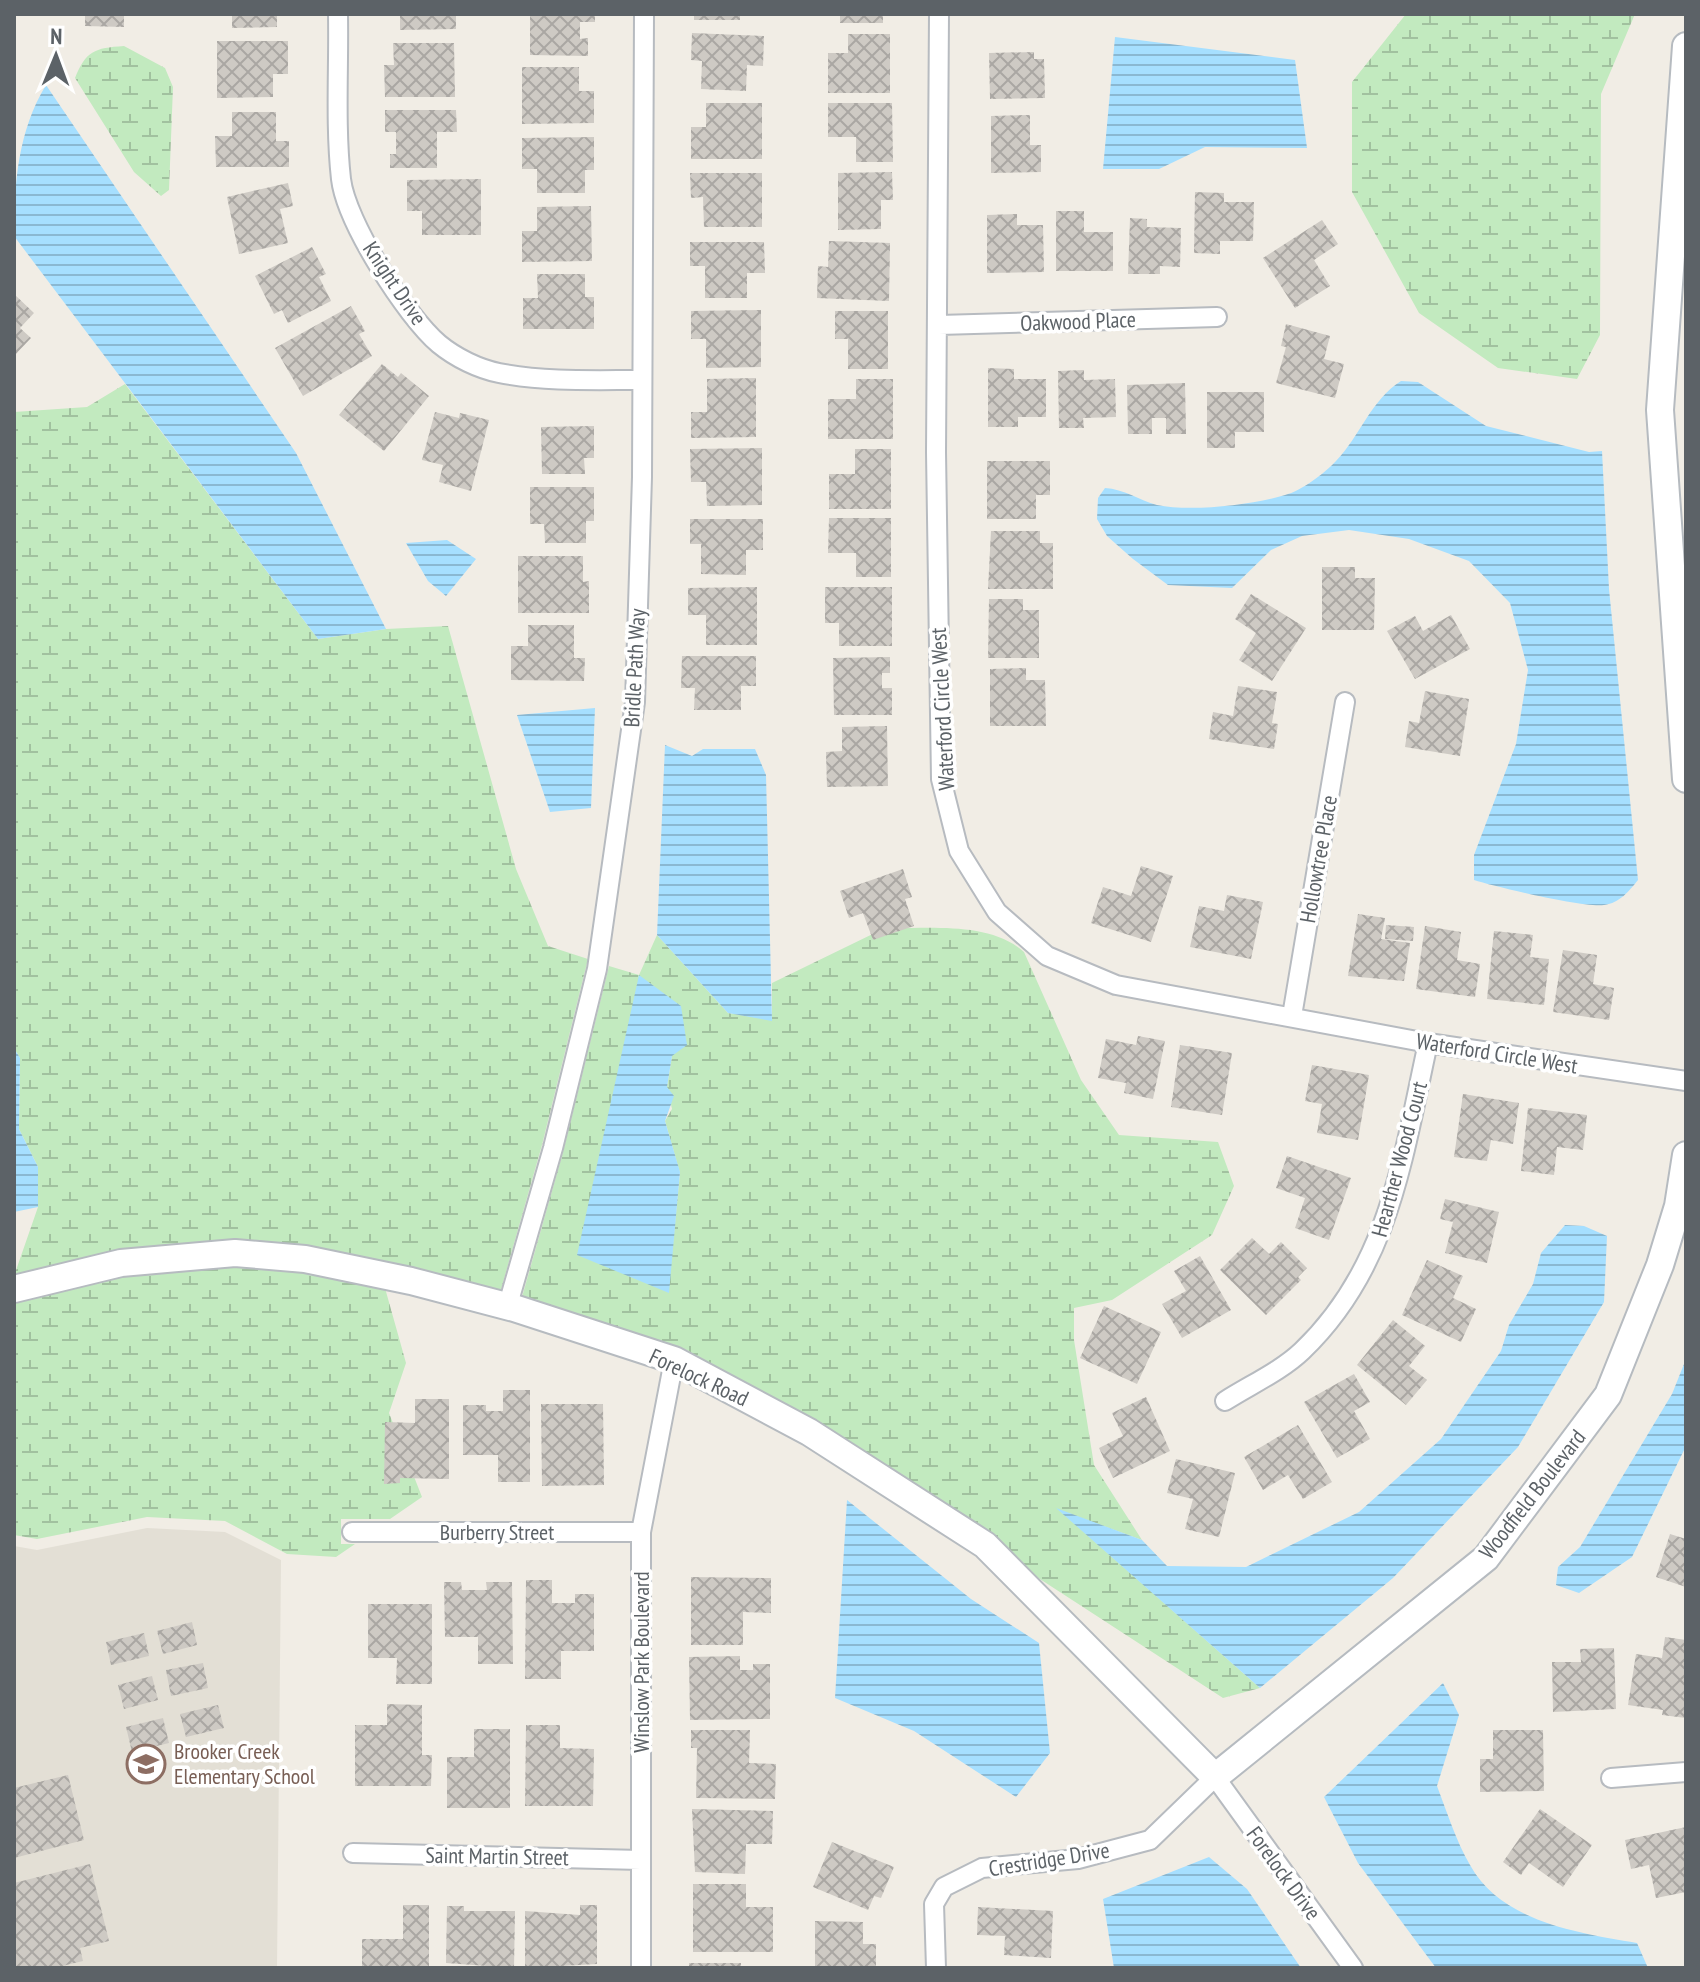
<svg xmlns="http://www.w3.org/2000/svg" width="1700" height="1982" font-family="'PT Sans Narrow',sans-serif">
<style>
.education{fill:#e3dfd5}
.wetland{fill:url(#wetland-marsh);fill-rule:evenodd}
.water{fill:url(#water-rules)}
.building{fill:url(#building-cross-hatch)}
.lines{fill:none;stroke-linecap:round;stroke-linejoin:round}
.street-casing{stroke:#b7bbc0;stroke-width:22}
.secondary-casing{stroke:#b6bbc0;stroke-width:30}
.street{stroke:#fff;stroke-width:18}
.secondary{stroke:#fff;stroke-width:26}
.labels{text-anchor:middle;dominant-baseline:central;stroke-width:7;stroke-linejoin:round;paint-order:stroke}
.street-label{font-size:22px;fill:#5c6267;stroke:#fff}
.education-label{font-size:22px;fill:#785e54;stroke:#fff;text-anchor:start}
</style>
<defs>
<pattern id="wetland-marsh" width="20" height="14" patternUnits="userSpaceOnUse" patternTransform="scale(2)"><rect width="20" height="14" fill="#c2eabf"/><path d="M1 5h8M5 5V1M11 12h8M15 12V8" fill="none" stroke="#a1c19f"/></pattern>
<pattern id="water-rules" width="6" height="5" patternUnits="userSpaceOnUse" patternTransform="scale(2)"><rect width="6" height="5" fill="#a6dfff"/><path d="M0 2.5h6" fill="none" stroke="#8ab8d2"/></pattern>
<pattern id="building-cross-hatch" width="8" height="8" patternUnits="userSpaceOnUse" patternTransform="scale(2)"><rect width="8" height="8" fill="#cecac4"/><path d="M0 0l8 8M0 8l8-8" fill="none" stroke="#aaa7a3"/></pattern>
</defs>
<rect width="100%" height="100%" fill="#f1ede5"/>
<path class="education" d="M147,1528l78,4 56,28 -4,408h-263v-422l23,4z"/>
<path class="wetland" d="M1406,14h229l-34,80 -1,241 -23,44 -79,-11 -79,-55 -67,-121v-110z
M124,46l41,22 8,19 -4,103 -8,6 -27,-24 -59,-94c11,-27 19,-30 49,-32z
M125,384l193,255 68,-10 62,-3 68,243 32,77 40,13 -46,186 -42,148 -264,-52 -116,9 -106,26 24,-69v-40l-19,-38 1,-71 -6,-10v-636l73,-5z
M885,928c43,1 105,-7 139,24l57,128 38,55 99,7 16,44 -22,49 -100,65 -38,8v32l20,125 48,75 -83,-30 201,178 -37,10 -536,-348 -165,-53 41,-145 46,-186 30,9 18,-40 71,78 44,7v-37zM639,975l33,81 -5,31 5,22 -7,12 15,52 -12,120z
M235,1266l69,6 81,16 21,75 -17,50 33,84 -32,22h-49v25h14l-19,13 -49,-3 -62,-33 -78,-4 -110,22 -23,-4v-234l108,-26z"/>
<path class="water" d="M1115,37l180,23 12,88 -102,-1 -46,22h-56z
M46,85l250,368 90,176 -68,10 -304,-403c0,-52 4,-105 32,-151z
M1401,381l17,1 68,44 103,26 13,-1 7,138 29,291c-9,11 -18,23 -34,25 -20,3 -108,-18 -130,-25v-25l42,-111 12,-74 -18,-67 -41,-42 -60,-22 -60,-9 -47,6 -31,14 -39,38 -64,-3 -35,-26 -26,-23 -10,-17 1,-21 7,-10c19,1 34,12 52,17 34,7 95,0 128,-10 16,-4 40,-22 51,-34 24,-25 35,-61 65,-80z
M447,540l29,19 -30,37 -18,-15 -22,-38z
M595,708l-4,100 -41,4 -33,-97z
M665,745l27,11 11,-7h52l11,26 6,246 -44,-8 -71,-78z
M639,975l42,31 6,39 -15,11 -5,31 7,9 -9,25 15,51 -11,121 -92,-38z
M14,1048l6,10 -1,71 19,38v40l-24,5z
M1565,1225l19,1 23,10 -3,66 -86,145 -125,131 -133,110 -204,-180 86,32 25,26 79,1 113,-55 82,-73 60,-88 8,-26 24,-41 8,-31z
M1686,1359v87l-54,111 -53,36 -23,-8 2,-18 22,-20 92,-153z
M847,1500l124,99 68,44 11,110 -34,44 -102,-66 -79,-33z
M1443,1683l16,32 -22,71c10,26 19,55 33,79 31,57 109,68 167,78l11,25h-212l-78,-105 -34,-66z
M1209,1857l38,32 54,79h-187l-11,-69z"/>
<path class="building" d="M85,14h39v13l-39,-1z
M232,14h45v13l-45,1z
M400,14h56v15l-56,1z
M530,14h65v8h-15v17l8,-1v18l-58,-1z
M694,14h46v6h-46z
M840,14h43v9h-43z
M692,33l72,3 -1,30 -16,-1 -1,26 -45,-2 1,-28 -11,-1z
M848,34h42v59h-62v-40h20z
M217,41h71v33h-15v23l-56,1z
M393,43h61l1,54h-70l-1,-32h10z
M1034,52v7h10l1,39 -55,1 -1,-46z
M522,67h57v24h15v32l-72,1z
M706,103h56v56h-71v-32h15z
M828,103h64l1,59h-37v-25h-28z
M385,110h71l1,22h-20v36h-47v-14h6v-22h-11z
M232,112h44v29h13v26h-73l-1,-31h17z
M1030,115v30h11v27l-50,1v-57z
M594,137v33h-9v23h-48v-24h-15v-31z
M892,172l1,28h-12v29l-43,1v-57z
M690,173h72v54h-58l-1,-30 -12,1z
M481,179v56h-59v-24h-15v-31z
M288,183l5,23 -13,3 8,34 -49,11 -12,-57z
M1195,192l29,1v9h30l-1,39h-33v13l-26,-1z
M591,206l1,55 -70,1v-31h15v-24z
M1056,211h28v21h29v39h-57z
M1017,214v11h26l1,47 -57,1v-58z
M1130,218l17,1v8l34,1 -1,39 -20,-1v8h-32z
M1322,220l16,24 -24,16 16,26 -35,22 -32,-50z
M829,241l61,2 -1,58 -72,-3 1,-32 10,1z
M690,242h74l1,31h-18v25h-42v-32h-15z
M312,247l14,27 -7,3 12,24 -43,22 -6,-13 -8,4 -19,-38z
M537,274h48v23h9v32h-71v-31h15z
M14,294l20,19 -14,15 11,10 -17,18z
M351,306l14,25 -6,3 13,22 -69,40 -28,-48z
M761,310v57l-55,1v-29h-15v-28z
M835,311h53v58h-40v-30h-13z
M1286,324l44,12 -6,23 20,5 -9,34 -59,-15 10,-36 -5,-1z
M382,364l16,13 3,-4 28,23 -45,55 -45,-36z
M988,368l26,1v10h32v38h-28v10h-30z
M1084,370v10l31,-1 1,38 -33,1 1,10h-25l-1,-57z
M756,378v59l-65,1v-26h16v-33z
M856,379h37v60h-65v-40h28z
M1185,383l1,51h-20v-16h-14v16h-24l-1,-49z
M1207,392h57v40h-29v16h-28z
M435,412l24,6 1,-5 29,7 -18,71 -32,-9 4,-17 -21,-5z
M594,426v32h-10l1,16h-43l-1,-47z
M762,448v57l-55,1 -1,-24h-15l-1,-33z
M855,449h36v60h-62v-35h26z
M987,461h63v34h-14v24h-49z
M530,487h64v34h-8v22h-41l-1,-19h-14z
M829,518h62v59h-35v-24h-28z
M690,519h73v31h-17v25l-45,-1v-30h-11z
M991,531h49v12h13v46h-65z
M518,556h65v26l6,-1v32h-71z
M1322,567h33v11h20l-1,52h-52z
M757,587v58h-51v-30h-18v-27z
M825,587h67v59h-53v-23h-14z
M1251,594l55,34 -34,53 -33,-21 17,-27 -21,-14z
M989,599h34v11h16v48h-51z
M1451,615l19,34 -55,30 -28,-48 28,-15 8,15z
M528,625h46v33h11l-1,23 -73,-1v-34h17z
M682,656h74v30h-15v24h-47l1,-22h-14z
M890,657v16h-8v15h10v27h-58l-1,-57z
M1026,668v12h19l1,46h-56v-57z
M1238,686l39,6 -5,31 6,1 -4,25 -65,-10 4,-27 20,4z
M1425,691l44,8 -9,57 -55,-9 4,-26 10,2z
M887,726l1,60 -61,1 -1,-35 16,-1v-24z
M1141,866l32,10 -22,66 -60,-19 12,-36 28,9z
M903,869l9,28 -7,2 9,27 -41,14 -10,-27 -14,5 -9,-27z
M1227,895l36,7 -12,57 -61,-12 9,-41 25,5z
M1358,914l27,4 -4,21 29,4 -6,38 -56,-5z
M1386,925l28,2 -1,14 -28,-2z
M1425,926l36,6 -4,28 23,4 -5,33 -59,-8z
M1494,931l39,4 -3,22 19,2 -5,46 -57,-6z
M1563,950l34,5 -4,29 21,4 -5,32 -56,-8z
M1138,1036l27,5 -12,58 -29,-6 2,-10 -28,-5 8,-39 30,6z
M1180,1045l52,8 -10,62 -51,-8z
M1312,1065l57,10 -11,65 -41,-7 5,-29 -17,-3z
M1463,1094l56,9 -6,41 -22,-4 -4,21 -33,-4z
M1528,1108l59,7 -4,35 -26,-3 -3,28 -33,-4z
M1287,1156l64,22 -22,62 -34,-12 10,-30 -29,-10z
M1445,1199l54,13 -12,51 -42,-10 8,-31 -13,-3z
M1252,1238l17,16 12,-12 26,26 -9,9 3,3 -35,35 -46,-45z
M1200,1256l31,54 -49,28 -20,-34 24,-13 -12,-20z
M1427,1260l36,16 -10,22 23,11 -15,33 -59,-27z
M1104,1306l57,26 -24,52 -57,-26z
M1393,1320l32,26 -16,20 18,14 -21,25 -49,-40z
M1354,1374l16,28 -16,9 16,28 -33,19 -33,-56z
M503,1390h27v92h-32v-27h-35v-50h23v6h17z
M1146,1397l24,54 -57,27 -14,-30 24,-12 -11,-23z
M415,1399h34v80l-49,-1v5l-16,1 1,-62 30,1z
M541,1404h62l1,81 -62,1z
M1298,1425l34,57 -29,17 -15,-24 -25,15 -19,-33z
M1176,1459l59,14 -16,64 -34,-8 8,-30 -26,-6z
M1670,1534l16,5v48l-30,-10z
M691,1577l80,1v35l-28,-1v33h-52z
M526,1580h26v23h23v-9h19v57h-33v28h-36z
M444,1582h17l1,8h25l-1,-8h26l1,82h-35v-27h-33z
M368,1604h64v80h-36l1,-26h-29z
M192,1622l5,23 -34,9 -6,-23z
M144,1633l5,23 -38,9 -5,-23z
M1665,1637l21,3v78l-24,-3 1,-5 -35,-5 8,-51 26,4z
M1614,1648l2,61 -63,3 -1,-50h29l-1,-13z
M740,1656v14h13v-6h17v55l-80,1 -1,-63z
M203,1663l5,25 -37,8 -5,-26z
M152,1676l6,24 -34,9 -6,-24z
M387,1704l35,1v50h10l-1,31h-76v-61h32z
M218,1705l6,23 -38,9 -6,-23z
M163,1718l6,25 -37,9 -6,-25z
M526,1725h34v23l34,1 -1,57h-68z
M474,1729h36v79h-63v-51h27z
M691,1730h59l-1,33 27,1 -1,35 -79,-1 1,-50h-6z
M1493,1730h50l1,61 -64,1v-33h13z
M68,1775l16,65 -70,18v-70z
M692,1809l81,2 -1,33h-26l-1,30 -50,-2z
M1540,1809l52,36 -29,42 -34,-24 -8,12 -18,-13z
M1686,1827v65l-30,6 -7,-33 -18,4 -6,-29z
M832,1842l62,25 -13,31 -7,-2 -6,14 -55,-23z
M90,1864l19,77 -29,7 3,13 -29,7h-40v-85z
M693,1884h53v23h27v45h-80z
M403,1905h26v63h-67v-29h41z
M580,1905h17v59l-72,4v-57l55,4z
M447,1906h17v5h51l-1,57 -68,-5z
M978,1907l75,4 -2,47 -47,-3 1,-19 -28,-1z
M815,1921l48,1v22h13v24h-61z
M689,1963h52v5h-52z"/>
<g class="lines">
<defs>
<path id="street" d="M338,14c1,54 -3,111 3,165 5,43 65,137 98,165 17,14 40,25 60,29 46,9 94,7 140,7
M939,14l-3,438 5,327 18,72 38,61 50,44 69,29 312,58 258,38
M939,325l278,-8
M1292,1016l53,-314
M507,1308l46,-160 44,-179 38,-267 7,-225 2,-463
M1225,1401c25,-16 56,-30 77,-50 88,-84 101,-195 126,-308
M352,1532h289
M1611,1778l75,-6
M353,1853l288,7
M641,1968v-436l33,-172
M936,1968l-2,-64 10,-17 38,-19 96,-9 72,-19 65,-63 138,191"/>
<path id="secondary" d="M1686,46l-26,364 26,369
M14,1289l107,-26 114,-10 70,6 106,22 103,27 160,52 135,72 176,113 230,232 271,-219 122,-163 52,-130 18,-59 8,-51"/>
</defs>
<use href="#street" class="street-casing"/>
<use href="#secondary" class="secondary-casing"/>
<use href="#street" class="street"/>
<use href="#secondary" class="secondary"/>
</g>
<defs>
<symbol id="school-ring" viewBox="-11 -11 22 22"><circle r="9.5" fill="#fff" stroke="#8d6e63" stroke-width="1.5"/><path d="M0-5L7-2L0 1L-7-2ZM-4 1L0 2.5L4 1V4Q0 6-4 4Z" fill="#8d6e63"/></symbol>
</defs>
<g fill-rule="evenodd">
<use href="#school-ring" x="124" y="1742" width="44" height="44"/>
</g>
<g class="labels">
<g class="street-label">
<text transform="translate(395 283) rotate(56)">Knight Drive</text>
<text transform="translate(1078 321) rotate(-2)">Oakwood Place</text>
<text transform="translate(634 668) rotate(-87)">Bridle Path Way</text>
<text transform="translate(942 709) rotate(-93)">Waterford Circle West</text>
<text transform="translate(1318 859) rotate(-80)">Hollowtree Place</text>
<text transform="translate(1497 1053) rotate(9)">Waterford Circle West</text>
<text transform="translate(1399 1159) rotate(-75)">Hearther Wood Court</text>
<text transform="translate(699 1377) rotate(25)">Forelock Road</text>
<text transform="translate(1532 1494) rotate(-52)">Woodfield Boulevard</text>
<text x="497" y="1532">Burberry Street</text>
<text transform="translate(641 1662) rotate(-90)">Winslow Park Boulevard</text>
<text transform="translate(497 1856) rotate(1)">Saint Martin Street</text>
<text transform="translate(1049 1859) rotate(-9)">Crestridge Drive</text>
<text transform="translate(1284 1873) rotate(54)">Forelock Drive</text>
</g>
<g class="education-label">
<text x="174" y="1751">Brooker Creek<tspan x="174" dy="25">Elementary School</tspan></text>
</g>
</g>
<rect width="1700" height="1982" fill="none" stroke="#5c6267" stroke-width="32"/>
<g transform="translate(56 56) rotate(1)" stroke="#ffffff" stroke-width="6" paint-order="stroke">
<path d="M0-6L14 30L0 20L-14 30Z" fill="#5c6267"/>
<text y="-12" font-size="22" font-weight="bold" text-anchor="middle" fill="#5c6267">N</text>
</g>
</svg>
